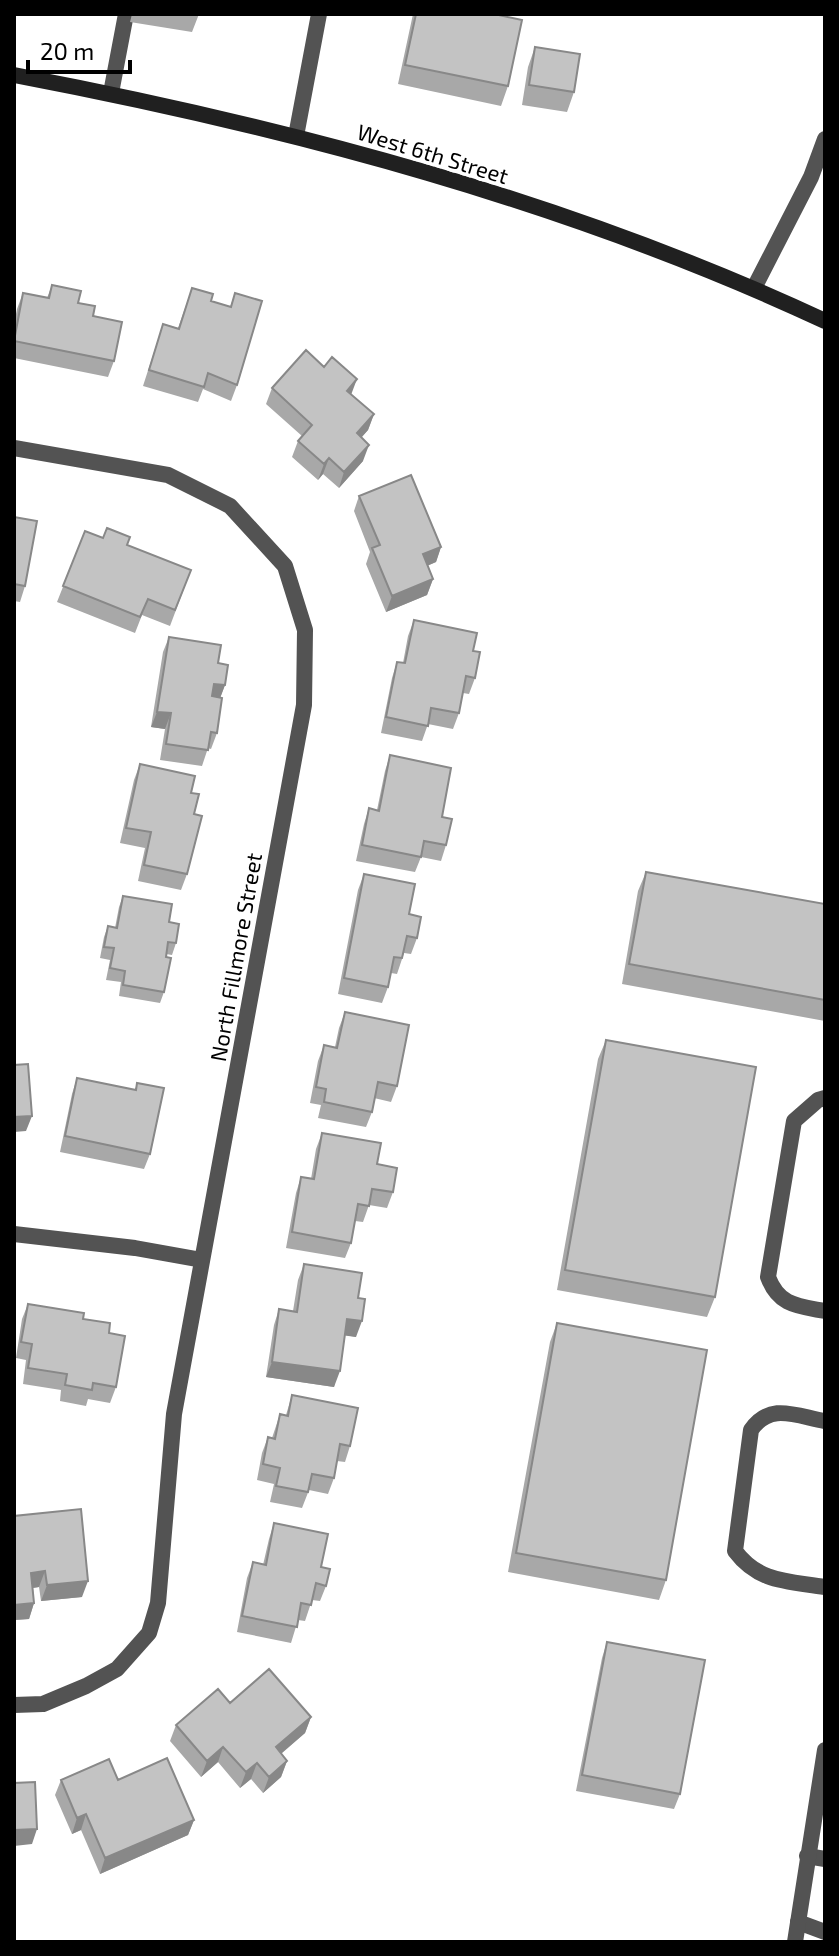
<svg xmlns="http://www.w3.org/2000/svg" width="839" height="1956" font-family="'Exo 2',sans-serif">
<style>
.lines{fill:none;stroke-linecap:round;stroke-linejoin:round}
.lane{stroke:#535353;stroke-width:16}
.street{stroke:#535353;stroke-width:16}
.secondary{stroke:#202020;stroke-width:16}
.wall{fill:#a8a8a8}
.shaded-wall{fill:#888}
.building{fill:#c3c3c3;stroke:#888;stroke-width:2}
.labels{text-anchor:middle;dominant-baseline:central;stroke-width:7;stroke-linejoin:round;paint-order:stroke}
.street-label{font-size:22px;fill:#000;stroke:#fff}
</style>
<rect width="100%" height="100%" fill="#fff"/>
<g class="lines">
<path class="lane" d="M111,93l15,-79
M296,136l23,-122
M754,288l57,-111 14,-38
M825,1098l-7,2 -24,21 -26,156c11,29 30,29 57,34
M825,1421c-29,-5 -55,-19 -74,9l-16,121c24,32 53,30 90,36
M807,1856l18,3
M798,1922l27,10"/>
<path class="street" d="M14,448l154,27 62,31 55,60 20,64 -1,75 -130,709 -16,189 -9,30 -32,36 -31,17 -43,18 -29,1
M14,1234l121,14 67,12
M795,1942l30,-192"/>
<path class="secondary" d="M14,75c278,53 554,126 811,246"/>
</g>
<path class="wall" d="M132,14h67l-7,18 -62,-10z
M413,14h81l14,72 -7,20 -103,-22z
M535,47l39,45 -7,20 -45,-7 6,-38z
M52,285l26,18 15,13 21,45 -6,16 -94,-19v-34l3,-15 6,-16 24,5z
M192,288l19,13 19,6 5,-14 2,92 -6,16 -28,-12 -5,13 -55,-16 20,-62 15,4z
M272,388l79,6 23,20 -6,16 -7,8 2,23 -24,27 -16,-14 -5,6 -26,-23 6,-16 4,-5 -36,-32z
M359,496l82,51 -5,15 -9,4 6,13 -6,16 -41,17 -20,-48 4,-12 -16,-41z
M14,517l11,69 -5,16 -6,-1z
M85,531l18,7 24,7 64,25 -21,56 -28,-11 -7,18 -78,-31z
M414,620l59,31 2,27 -6,16 -6,-1 -4,20 -6,16 -25,-5 -6,17 -41,-8 11,-55 5,-16 6,1 5,-27z
M169,637l49,26 7,22 -5,13 -3,35 -6,16 -3,-1 -6,18 -42,-6 5,-31 -14,-2 12,-75z
M390,755l52,62 4,28 -5,16 -20,-4 -6,15 -59,-11 8,-37 5,-16 8,2 8,-39z
M140,764l51,29 3,21 -7,60 -6,16 -43,-9 7,-33 -25,-5 14,-63z
M646,872l179,32v117l-203,-37 16,-93z
M364,874l45,40 8,24 -6,16 -7,-1 -7,21 -6,-1 -3,14 -6,16 -44,-9 20,-104z
M123,896l46,26 7,21 -4,12 -6,-1 -2,38 -4,11 -41,-7 2,-14 -15,-2 4,-20 -10,-2 4,-21 4,-11 7,2 4,-21z
M345,1012l52,74 -6,16 -17,-4 -2,14 -6,15 -48,-9 3,-13 -11,-2 8,-42 6,-16 11,2 4,-19z
M606,1040l109,257 -8,20 -150,-27 41,-231z
M77,1078l58,12 2,-7 13,71 -6,15 -84,-17 12,-58z
M322,1133l55,31 16,28 -6,16 -18,-3 -6,17 -8,-1 -4,22 -6,15 -59,-10 10,-55 5,-16 10,2 5,-30z
M304,1264l54,34 -2,39 -11,-2 -11,52 -68,-10 8,-52 5,-16 14,2 5,-31z
M28,1304l55,15 26,14 7,54 -6,16 -22,-4 -2,7 -26,-5 1,-11 -38,-6 3,-24 -10,-2 6,-39z
M557,1323l109,257 -7,20 -151,-28 42,-230z
M292,1395l58,51 -5,16 -8,-1 -3,17 -6,16 -19,-4 -7,18 -32,-6 4,-18 -17,-4 5,-27 6,-16 4,1 8,-24 6,1z
M14,1516l68,81 -41,4 -2,-14 -6,1 1,15 -5,16 -15,1z
M274,1523l47,44 5,19 -6,15 -8,-1 -7,21 -7,-1 -7,23 -54,-11 10,-54 6,-16 10,3 6,-26z
M607,1642l73,152 -6,15 -98,-18 26,-133z
M230,1703l81,14 -6,16 -24,21 6,7 -6,16 -18,16 -12,-14 -11,9 -22,-26 -17,15 -31,-36 6,-16z
M61,1780h57l76,40 -6,15 -88,39 -19,-44 -9,4 -17,-39z"/>
<path class="shaded-wall" d="M357,379l-6,16 -4,-4z
M374,414l-6,16 -17,19 6,-16z
M369,445l-6,16 -24,27 5,-16z
M329,458l-6,16 -5,6 6,-16z
M441,547l-5,15 -19,8 6,-16z
M433,579l-6,16 -41,17 6,-16z
M214,684l11,1 -6,16 -11,-1z
M157,712l14,1 -6,16 -14,-2z
M32,1116l-6,15 -12,1v-15z
M347,1319l15,2 -6,16 -15,-2z
M272,1362l68,9 -6,16 -68,-10z
M45,1571l-6,16 -14,2 6,-16z
M88,1581l-6,16 -41,4 6,-16z
M34,1603l-5,16 -15,1v-15z
M311,1717l-6,16 -35,30 6,-16z
M223,1747l-5,15 -17,15 6,-16z
M287,1761l-6,16 -18,16 6,-16z
M257,1763l-6,16 -11,9 6,-16z
M86,1814l-5,16 -9,4 5,-16z
M194,1820l-6,15 -88,39 5,-16z
M37,1829l-5,15 -18,2v-16z"/>
<path class="building" d="M416,14h78l28,6 -14,66 -103,-21z
M535,47l45,7 -6,38 -45,-7z
M52,285l29,6 -3,12 17,3 -2,10 29,6 -8,39 -100,-20 9,-48 26,5z
M192,288l21,6 -2,7 20,6 4,-14 27,8 -25,84 -29,-12 -4,14 -55,-17 14,-46 16,5z
M306,350l18,17 8,-10 25,22 -10,12 27,23 -17,19 12,12 -25,27 -15,-14 -5,6 -26,-23 14,-16 -40,-37z
M411,475l30,72 -18,7 10,25 -41,17 -20,-48 8,-3 -21,-49z
M14,517l23,4 -12,65 -11,-2z
M107,528l23,9 -3,8 64,25 -16,40 -27,-11 -8,18 -77,-31 22,-55 18,7z
M414,620l63,13 -4,18 7,1 -5,26 -9,-2 -7,37 -28,-5 -3,18 -42,-9 11,-55 8,1z
M169,637l52,8 -3,18 10,2 -3,20 -11,-1 -2,12 10,2 -5,35 -6,-1 -3,18 -42,-6 5,-31 -14,-1z
M390,755l61,13 -9,49 10,2 -6,26 -22,-4 -3,16 -59,-12 7,-37 10,3z
M140,764l55,12 -4,17 8,1 -5,20 8,2 -15,58 -43,-9 7,-33 -25,-4z
M646,872l179,32v96l-196,-36z
M364,874l51,10 -6,30 12,3 -4,21 -10,-2 -5,22 -8,-1 -6,30 -44,-9z
M123,896l49,8 -3,18 10,2 -3,19 -8,-1 -2,15 5,1 -7,34 -41,-7 2,-14 -15,-3 4,-20 -10,-1 4,-21 9,2z
M345,1012l64,13 -12,61 -19,-4 -6,30 -48,-10 2,-13 -10,-2 8,-42 13,3z
M606,1040l150,27 -41,230 -150,-27z
M28,1064l4,52 -18,1 1,12h-1v-64z
M77,1078l59,12 1,-7 27,5 -14,66 -85,-18z
M322,1133l59,10 -4,21 20,4 -4,24 -21,-3 -3,17 -11,-2 -7,39 -59,-11 9,-55 13,2z
M304,1264l58,9 -4,25 7,1 -3,22 -15,-2 -7,52 -68,-9 7,-53 18,3z
M28,1304l56,9 -1,6 27,4 -1,10 16,3 -9,51 -23,-4 -1,7 -27,-5 2,-11 -39,-6 4,-24 -11,-2z
M557,1323l150,27 -41,230 -150,-27z
M292,1395l66,13 -8,38 -10,-2 -6,34 -22,-4 -4,18 -32,-6 4,-18 -17,-4 5,-27 7,2 5,-25 8,2z
M81,1509l7,72 -41,4 -2,-14 -14,2 3,30 -20,2v-89z
M274,1523l54,11 -7,33 9,2 -4,17 -10,-3 -5,22 -10,-2 -4,24 -55,-11 11,-54 13,3z
M607,1642l98,18 -25,134 -98,-19z
M269,1669l42,48 -35,30 11,14 -18,16 -12,-14 -11,9 -23,-25 -16,14 -31,-36 42,-36 12,14z
M167,1758l27,62 -89,38 -19,-44 -9,4 -16,-38 48,-21 9,21z
M35,1782l2,47 -23,1v-47z"/>
<g class="labels">
<g class="street-label">
<text transform="translate(433 153) rotate(17)">West 6th Street</text>
<text transform="translate(235 957) rotate(-80)">North Fillmore Street</text>
</g>
</g>
<rect width="839" height="1956" fill="none" stroke="#000000" stroke-width="32"/>
<path d="M28 60v12h102v-12" fill="none" stroke="#000000" stroke-width="4"/>
<text x="40" y="60" font-size="24" fill="#000000" stroke="#ffffff" stroke-width="6" paint-order="stroke">20 m</text>
</svg>
